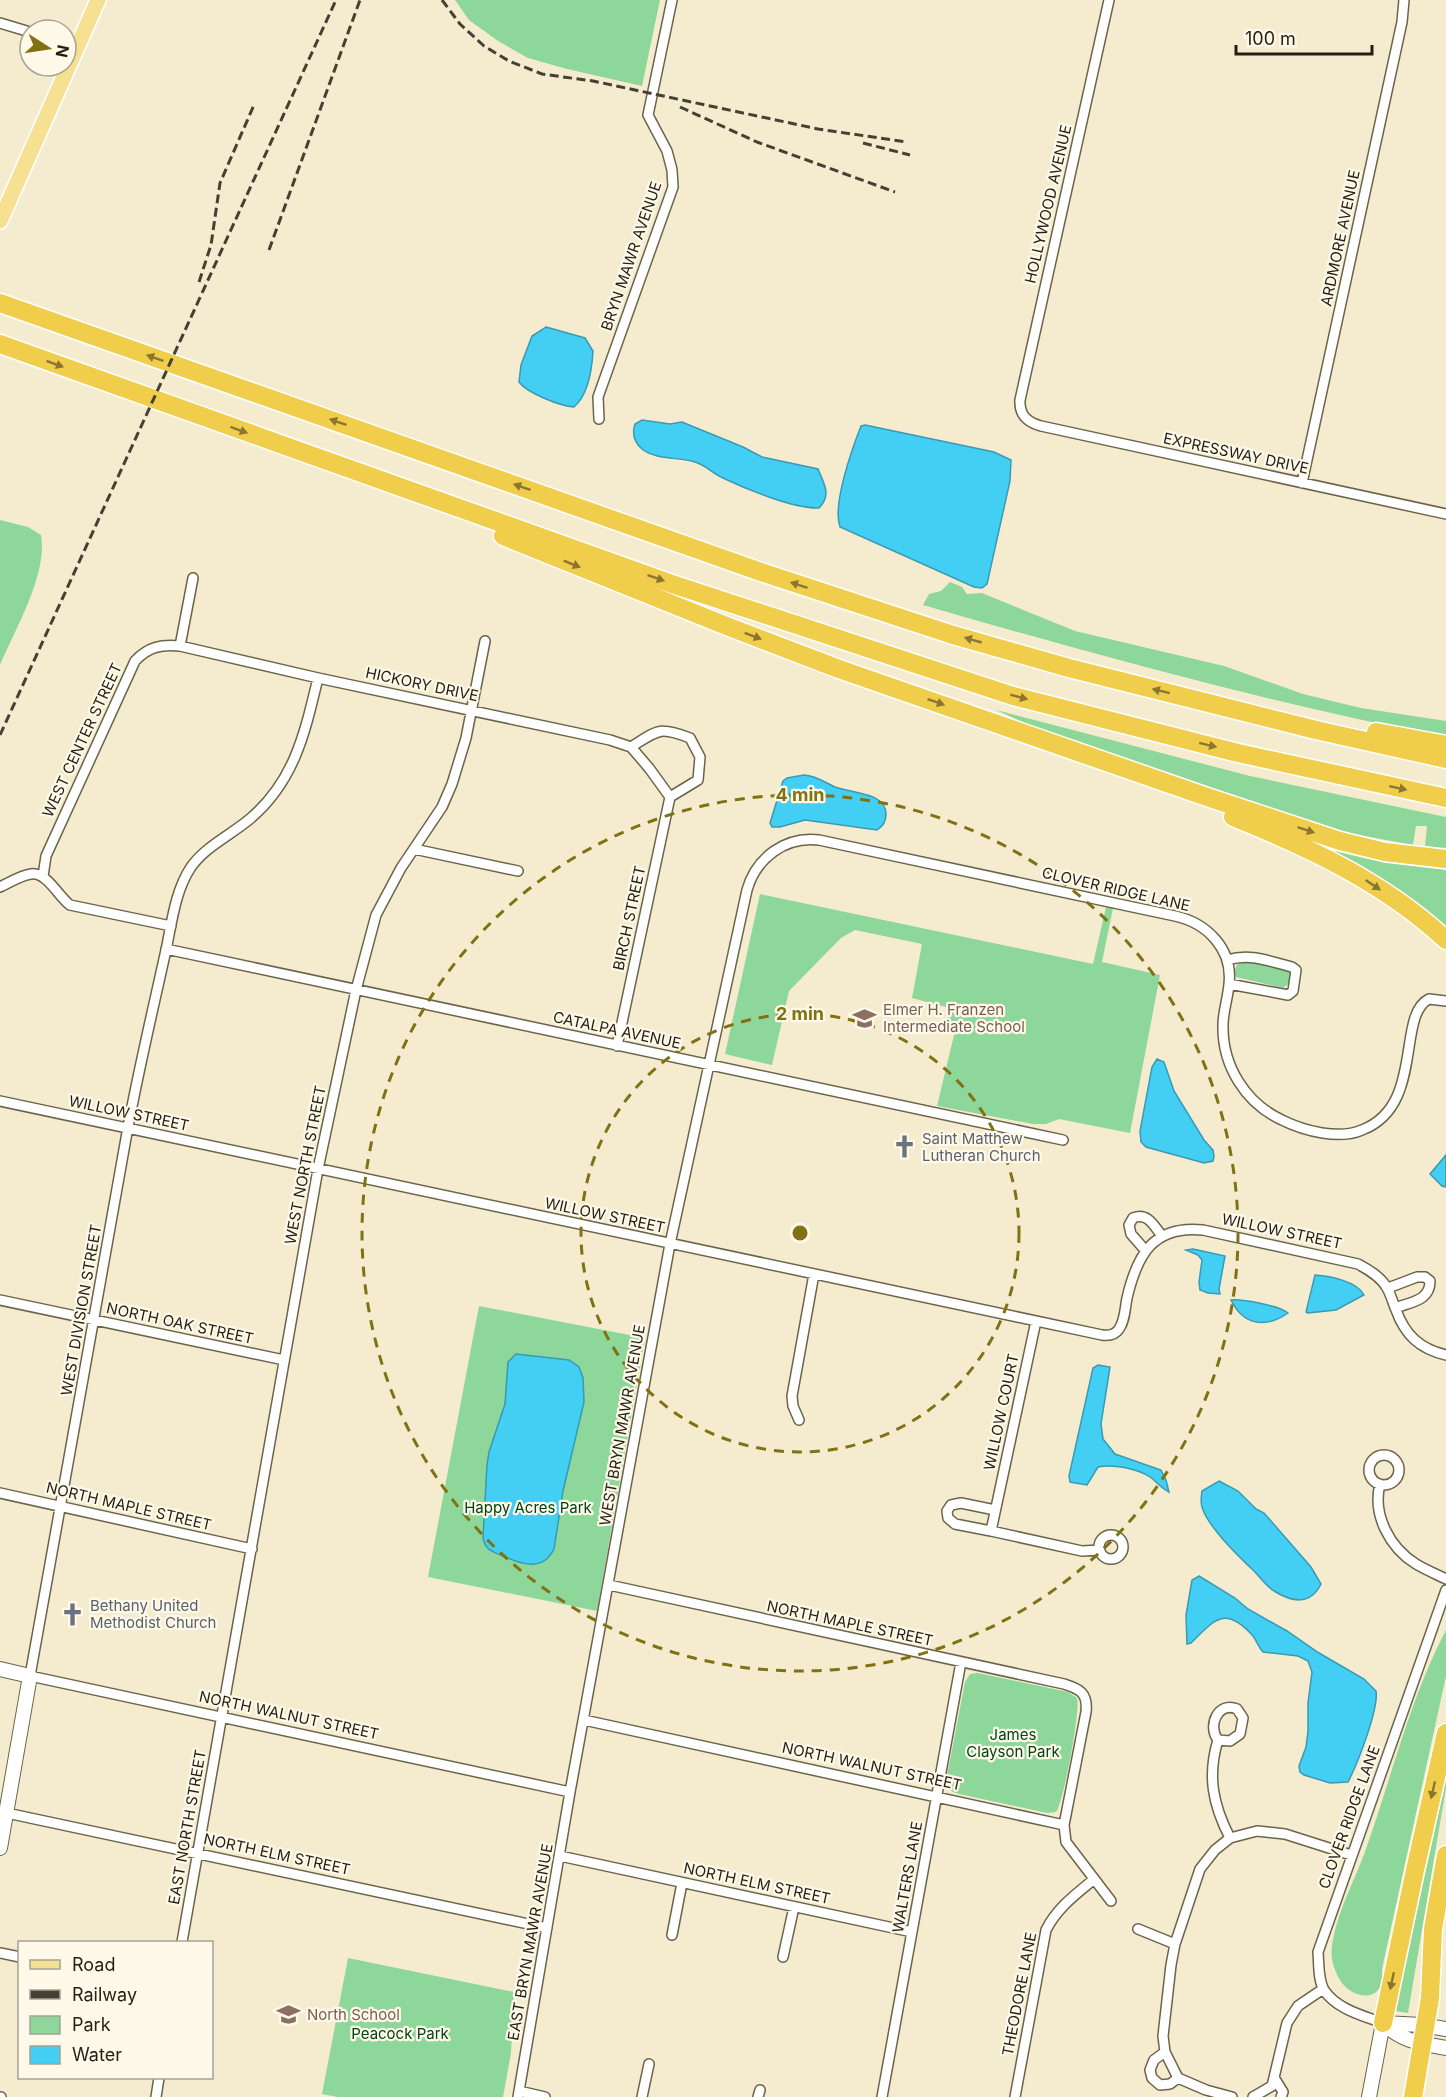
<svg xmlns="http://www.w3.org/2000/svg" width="1446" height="2097" font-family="Inter,sans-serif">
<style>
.green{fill:#8cd799}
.water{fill:#43cef4;stroke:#399ab1;stroke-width:1.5}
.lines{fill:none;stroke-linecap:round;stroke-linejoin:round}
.street-casing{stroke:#6b644b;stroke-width:12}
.secondary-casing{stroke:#6b644b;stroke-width:16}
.primary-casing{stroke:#fff;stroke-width:18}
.highway-casing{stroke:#fff;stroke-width:21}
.street{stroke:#fff;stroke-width:9}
.secondary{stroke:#fff;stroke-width:14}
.primary{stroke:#f6e192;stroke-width:15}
.highway{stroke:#f0cd4a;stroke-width:18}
.rail{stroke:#454033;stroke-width:3;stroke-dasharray:9 4.5;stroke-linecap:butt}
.highway-bridge-casing{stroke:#fff;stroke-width:21;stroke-linecap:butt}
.highway-bridge{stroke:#f0cd4a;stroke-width:18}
.oneway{fill:#8a7630}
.ring{fill:none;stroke:#807212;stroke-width:3;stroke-dasharray:10 8}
.labels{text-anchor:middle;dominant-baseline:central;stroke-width:4.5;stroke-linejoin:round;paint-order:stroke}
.street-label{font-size:15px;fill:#231f15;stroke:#fef9e8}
.education-label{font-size:15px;fill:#785e54;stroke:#fef9e8;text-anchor:start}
.worship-label{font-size:15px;fill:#5b616d;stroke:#fef9e8;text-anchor:start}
.park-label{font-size:15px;fill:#004218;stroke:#fef9e8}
.centre{fill:#807212;stroke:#fef9e8;stroke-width:3}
.ring-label{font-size:18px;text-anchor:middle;font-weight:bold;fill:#807212;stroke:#fef9e8;stroke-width:4.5;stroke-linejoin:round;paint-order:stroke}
</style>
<rect width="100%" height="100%" fill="#f5ecd0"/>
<path class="green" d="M455,0h205l-18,86 -75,-17 -39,-11 -30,-17 -29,-21z
M0,520l28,7 13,8c7,39 -26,94 -41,130z
M950,582l12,5 5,7 15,-1 93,38 149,35 79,28 58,14 85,13v16c-177,-34 -350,-82 -523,-132l6,-11 12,-3z
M996,710l254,66 196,41v31l-21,-2 2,-20h-11l-3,19 -59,-11 -37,-10 -286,-98z
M1334,851l52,12 60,7v60l-50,-40z
M760,894l333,70 13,-57 7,1 -11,54 58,13 -30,158 -71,-14 -13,5h-13l-96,-18 18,-75 -10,-4 5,-19 -38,-10 10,-54 -67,-14 -14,8 -52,53 -17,74 -47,-11z
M1251,962l37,8 4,6 -2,7 -7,5 -47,-11 -2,-6 4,-8z
M479,1306l166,32 -48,273 -169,-34z
M1446,1630v46l-64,293c0,4 1,9 0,13 -6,23 -34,13 -42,-2 -6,-10 -10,-22 -8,-34 5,-36 25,-69 36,-103 25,-71 43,-147 78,-213z
M978,1673l90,19 9,6c4,10 -14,107 -21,114l-9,1 -88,-19 -6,-2 -6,-5 -1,-6 19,-99 5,-8z
M1446,1779v9l-38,225 -13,-2z
M348,1958l166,34 -3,61 -8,44h-165l-16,-3z"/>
<path class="water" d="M546,327l39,11 8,13c-1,18 -5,44 -19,56 -14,-1 -47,-14 -55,-25l2,-17 11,-29z
M642,420l28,4 12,-2 61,25 19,10 56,12c6,15 14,26 1,39 -25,1 -73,-19 -96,-30 -10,-4 -17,-13 -28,-16 -16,-5 -39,-2 -53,-13 -8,-7 -10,-16 -7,-25z
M865,425l129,27 17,8 -1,21 -23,103 -5,4 -8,-1 -134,-60c-8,-22 12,-78 21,-101z
M804,775c13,1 20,7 31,12 15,6 51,5 51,27 0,8 -3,12 -9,16l-72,-10 -25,7h-8l-2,-4 13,-42 4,-3z
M1157,1059l7,3 10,29 30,49 9,10 1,6 -1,5 -9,2 -58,-16 -5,-5 -1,-11 12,-64z
M1446,1155v32l-4,-1 -12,-12z
M1193,1249l32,7 -6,33 1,5 -12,-1 -8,-3 -1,-8 3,-22 -4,-5 -12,-5z
M1315,1275c14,1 42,6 49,20l-28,15 -28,3 -2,-1z
M1231,1300c12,-1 49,6 57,13 -23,16 -45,12 -57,-13z
M516,1354l53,6 10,7 4,11 1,24 -21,89 -9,58c-11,22 -30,16 -49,8 -11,-5 -21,-7 -22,-20l4,-72 2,-13 16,-48 3,-42z
M1098,1365l12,2 -9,57 2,15 12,15 46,16 5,10 3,12c-8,-4 -13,-11 -19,-15 -14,-9 -37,-13 -52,-10l-11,18 -17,-3 -1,-6 24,-108z
M1219,1481l19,10 18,18 8,4 47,54 10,17c-11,22 -29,18 -47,7 -9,-6 -14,-14 -20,-20 -16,-15 -43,-41 -51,-61 -3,-6 -2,-13 -1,-19z
M1199,1576l36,22 13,11 39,22 32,22 45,26 12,12c3,18 -19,74 -28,91l-18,1 -26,-8 -4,-3 -1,-6 7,-19 2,-16v-28l4,-31 -4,-11 -10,-5 -35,-4c-5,-5 -6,-11 -10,-16 -29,-32 -39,-15 -62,7l-4,1 -1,-29 6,-35z"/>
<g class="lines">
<defs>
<path id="street" d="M1109,0l-89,400c-1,15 7,22 21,26l405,88
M0,23l30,9
M599,419l-1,-22 75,-210 -1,-17 -5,-19 -19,-36 24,-115
M1302,483l100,-461 2,-22
M180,646l13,-68
M318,678c-13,54 -23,102 -67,140 -20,17 -45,28 -60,49 -16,24 -19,55 -25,83 -13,59 -27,118 -38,177l-98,549 540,116
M631,747c27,-17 28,-21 59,-9l10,19 -2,23 -28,17
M414,849l104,22
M43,876l3,-20 89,-195c13,-14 26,-17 45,-15l138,32 292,62 21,7 18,21 21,29 -53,249
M0,887c9,-4 21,-12 31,-13 15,-3 28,23 39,31l101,21
M166,949l897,191
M1227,960c24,-7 41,1 65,7l4,3 -3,21 -5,4 -59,-11
M0,1101l1102,234c7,1 13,0 17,-6 6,-8 6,-21 8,-31 10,-43 26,-73 76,-68l155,34c11,6 23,13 29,24 4,7 6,15 9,22 9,25 24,39 50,45
M1145,1250l-14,-16 -2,-9 4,-7c15,-6 21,8 29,18
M1388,1288l29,-11h8l5,4c0,20 -19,21 -35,27
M0,1300l284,60
M1036,1321l-45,210 91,20 18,-1
M799,1420l-6,-14 -1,-10 22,-122
M1369 1470a15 15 0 1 1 30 0a15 15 0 1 1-30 0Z
M1380,1484c-8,31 10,64 36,80 10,6 20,10 30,15
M0,1493l252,56
M991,1531l-36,-7 -7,-6 -1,-7 4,-6 10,-2 34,7
M1099 1547a12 12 0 1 1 24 0a12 12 0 1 1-24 0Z
M609,1585l455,99c16,5 24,9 22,28l-22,113 2,17 45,59
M584,1720l480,105
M1218,1740l12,1 10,-7 3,-16 -6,-9c-19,-8 -30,17 -19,31 -11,36 -5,65 12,98
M2,1812l545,116
M560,1856l352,76
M1138,1929l37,15
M672,1935l10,-52
M182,1942l136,-773 38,-179 20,-75 25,-47 41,-61 10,-23 14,-46 19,-97
M0,1953l20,4
M783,1957l11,-50
M1383,2023c-19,-7 -47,-14 -59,-33 -6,-10 -5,-26 -6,-38l128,-362
M1165,2052l-11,8 -4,10 2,8 8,7 10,-1 8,-6
M1275,2079l8,13 -2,5
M519,2091l26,6
M0,2097h1
M156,2097l3,-19
M518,2097l52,-305 100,-548 77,-354c9,-32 38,-54 72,-50l356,76c32,7 58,33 54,68 -1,14 -6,27 -6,41 -1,40 22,78 59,95 22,11 57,20 80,10 63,-24 34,-115 67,-131l17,2
M642,2097l7,-33
M758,2097l2,-7
M882,2097l79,-435
M1015,2097l31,-167c11,-22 29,-35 47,-50
M1232,2097l-26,-7 -28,-12 -13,-26 -2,-16 8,-71 4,-21 25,-75 15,-19 15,-12 27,-7 28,3 66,21
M1253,2097l19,-11 15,-63 11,-17 25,-17"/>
<path id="secondary" d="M0,1669l30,7 -30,172
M1383,2023c20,19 37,20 63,25
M1383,2023l39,2 24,4
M1369,2097l14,-74"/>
<path id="primary" d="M0,221l98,-221"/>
<path id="highway" d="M0,303l761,269 192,63 116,33 247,62 130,29
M0,344l672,240 341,112 225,57 208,45
M503,536l221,89 115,44 371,129 130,43 45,11 61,7
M1376,732l70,13
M1233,817c77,31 152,66 213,123
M1430,1998l3,-69 13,-74
M1383,2023l32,-153 31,-137
M1413,2097l4,-23"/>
</defs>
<use href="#street" class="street-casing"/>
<use href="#secondary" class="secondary-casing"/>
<use href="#primary" class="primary-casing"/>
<use href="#highway" class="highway-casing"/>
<use href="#street" class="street"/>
<use href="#secondary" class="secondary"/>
<use href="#primary" class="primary"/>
<use href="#highway" class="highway"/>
<path class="rail" d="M442,0l18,24 24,22 25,15 33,13 51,7 225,48 89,13
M680,107l77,35 138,50
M863,143l47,12
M269,250l91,-250
M199,282l12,-37 9,-62 34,-78
M0,735l336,-735"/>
<defs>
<path id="highway-bridge" d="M1417,2074l13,-76"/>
</defs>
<use href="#highway-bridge" class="highway-bridge-casing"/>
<use href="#highway-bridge" class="highway-bridge"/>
</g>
<defs><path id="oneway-solid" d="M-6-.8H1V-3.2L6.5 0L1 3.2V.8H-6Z" transform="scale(1.5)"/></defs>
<g class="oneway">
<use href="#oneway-solid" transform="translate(155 358) rotate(-161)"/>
<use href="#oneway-solid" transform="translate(55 364) rotate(20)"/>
<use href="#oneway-solid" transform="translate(338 422) rotate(-161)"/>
<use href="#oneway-solid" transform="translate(239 430) rotate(20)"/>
<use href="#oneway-solid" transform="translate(522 487) rotate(-161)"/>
<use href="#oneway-solid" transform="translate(572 564) rotate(22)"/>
<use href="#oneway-solid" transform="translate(656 578) rotate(19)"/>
<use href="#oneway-solid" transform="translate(799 585) rotate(-162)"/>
<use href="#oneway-solid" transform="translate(753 636) rotate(21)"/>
<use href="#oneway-solid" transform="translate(973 640) rotate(-164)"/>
<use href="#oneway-solid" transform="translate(1161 691) rotate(-166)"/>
<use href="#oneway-solid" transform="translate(1019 697) rotate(15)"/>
<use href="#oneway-solid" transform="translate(936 702) rotate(19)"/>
<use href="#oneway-solid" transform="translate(1208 745) rotate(14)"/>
<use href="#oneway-solid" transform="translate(1398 788) rotate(12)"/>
<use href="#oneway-solid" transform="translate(1306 830) rotate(18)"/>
<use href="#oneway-solid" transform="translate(1373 885) rotate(34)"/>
<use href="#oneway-solid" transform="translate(1433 1790) rotate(103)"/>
<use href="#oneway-solid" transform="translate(1392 1981) rotate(102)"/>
</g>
<g class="ring">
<circle cx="800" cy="1233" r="219"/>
<circle cx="800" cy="1233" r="438"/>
</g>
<defs>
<symbol id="school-bare" viewBox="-9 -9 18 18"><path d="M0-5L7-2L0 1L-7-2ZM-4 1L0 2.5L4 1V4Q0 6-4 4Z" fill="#8d6e63" stroke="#fef9e8" stroke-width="2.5" paint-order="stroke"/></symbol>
<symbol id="church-bare" viewBox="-9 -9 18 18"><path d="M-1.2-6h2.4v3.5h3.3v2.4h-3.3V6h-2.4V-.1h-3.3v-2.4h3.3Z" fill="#6b7280" stroke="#fef9e8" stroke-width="2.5" paint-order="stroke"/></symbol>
</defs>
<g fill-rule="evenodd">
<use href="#school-bare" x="848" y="1002" width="33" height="33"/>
<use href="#church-bare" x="888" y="1130" width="33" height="33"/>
<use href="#church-bare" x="56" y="1598" width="33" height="33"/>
<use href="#school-bare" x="272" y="1998" width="33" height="33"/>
</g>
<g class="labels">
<g class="street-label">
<text transform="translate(1048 204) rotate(-77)">HOLLYWOOD AVENUE</text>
<text transform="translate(1340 238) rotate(-78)">ARDMORE AVENUE</text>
<text transform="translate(631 256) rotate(-71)">BRYN MAWR AVENUE</text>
<text transform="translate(1236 453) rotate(12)">EXPRESSWAY DRIVE</text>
<text transform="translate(422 684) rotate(12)">HICKORY DRIVE</text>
<text transform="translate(82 740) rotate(-65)">WEST CENTER STREET</text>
<text transform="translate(1116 889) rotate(13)">CLOVER RIDGE LANE</text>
<text transform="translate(629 918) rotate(-78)">BIRCH STREET</text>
<text transform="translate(617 1030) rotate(12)">CATALPA AVENUE</text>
<text transform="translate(129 1113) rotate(12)">WILLOW STREET</text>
<text transform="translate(305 1165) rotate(-79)">WEST NORTH STREET</text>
<text transform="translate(605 1215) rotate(12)">WILLOW STREET</text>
<text transform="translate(1282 1231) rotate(12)">WILLOW STREET</text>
<text transform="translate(81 1310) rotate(-80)">WEST DIVISION STREET</text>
<text transform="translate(180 1323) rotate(12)">NORTH OAK STREET</text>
<text transform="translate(1001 1412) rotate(-78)">WILLOW COURT</text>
<text transform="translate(622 1425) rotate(-80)">WEST BRYN MAWR AVENUE</text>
<text transform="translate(129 1506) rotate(13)">NORTH MAPLE STREET</text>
<text transform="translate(850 1623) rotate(12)">NORTH MAPLE STREET</text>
<text transform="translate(289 1715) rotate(12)">NORTH WALNUT STREET</text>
<text transform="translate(872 1766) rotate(12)">NORTH WALNUT STREET</text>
<text transform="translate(1349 1817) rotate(-70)">CLOVER RIDGE LANE</text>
<text transform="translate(187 1827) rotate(-80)">EAST NORTH STREET</text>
<text transform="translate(277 1854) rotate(12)">NORTH ELM STREET</text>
<text transform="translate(907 1877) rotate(-80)">WALTERS LANE</text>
<text transform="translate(757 1883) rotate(12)">NORTH ELM STREET</text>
<text transform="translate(530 1942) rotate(-80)">EAST BRYN MAWR AVENUE</text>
<text transform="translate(1019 1994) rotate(-79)">THEODORE LANE</text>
</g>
<g class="education-label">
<text x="883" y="1009">Elmer H. Franzen<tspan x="883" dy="17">Intermediate School</tspan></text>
<text x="307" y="2014">North School</text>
</g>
<g class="worship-label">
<text x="922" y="1138">Saint Matthew<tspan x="922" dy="17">Lutheran Church</tspan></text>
<text x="90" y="1605">Bethany United<tspan x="90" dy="17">Methodist Church</tspan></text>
</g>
<g class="park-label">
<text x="528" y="1507">Happy Acres Park</text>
<text x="1013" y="1734">James<tspan x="1013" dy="17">Clayson Park</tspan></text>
<text x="400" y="2033">Peacock Park</text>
</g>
</g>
<circle cx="800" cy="1233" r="9" class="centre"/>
<g class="ring-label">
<text x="800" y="801">4 min</text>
<text x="800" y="1020">2 min</text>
</g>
<rect x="18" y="1941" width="195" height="138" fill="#fef9e8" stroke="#a6a294" stroke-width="1.5"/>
<rect x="30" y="1960" width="30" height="9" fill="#f6e192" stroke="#a6a294" stroke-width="1.5"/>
<text x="72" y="1971" font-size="18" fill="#231f15">Road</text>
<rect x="30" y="1990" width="30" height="9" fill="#454033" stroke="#a6a294" stroke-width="1.5"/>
<text x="72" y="2001" font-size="18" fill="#231f15">Railway</text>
<rect x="30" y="2016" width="30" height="18" fill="#8cd799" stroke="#a6a294" stroke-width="1.5"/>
<text x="72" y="2031" font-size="18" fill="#231f15">Park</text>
<rect x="30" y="2046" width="30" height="18" fill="#43cef4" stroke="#a6a294" stroke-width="1.5"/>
<text x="72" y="2061" font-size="18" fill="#231f15">Water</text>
<g transform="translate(48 48) rotate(102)"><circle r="28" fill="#fef9e8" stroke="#a6a294" stroke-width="1.5"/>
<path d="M0-4.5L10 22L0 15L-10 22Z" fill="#807212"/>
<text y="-9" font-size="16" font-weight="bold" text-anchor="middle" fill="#231f15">N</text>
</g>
<path d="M1236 45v9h136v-9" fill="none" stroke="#231f15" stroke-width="3"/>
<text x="1245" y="45" font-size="18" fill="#231f15" stroke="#fef9e8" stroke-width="4.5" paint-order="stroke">100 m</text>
</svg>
